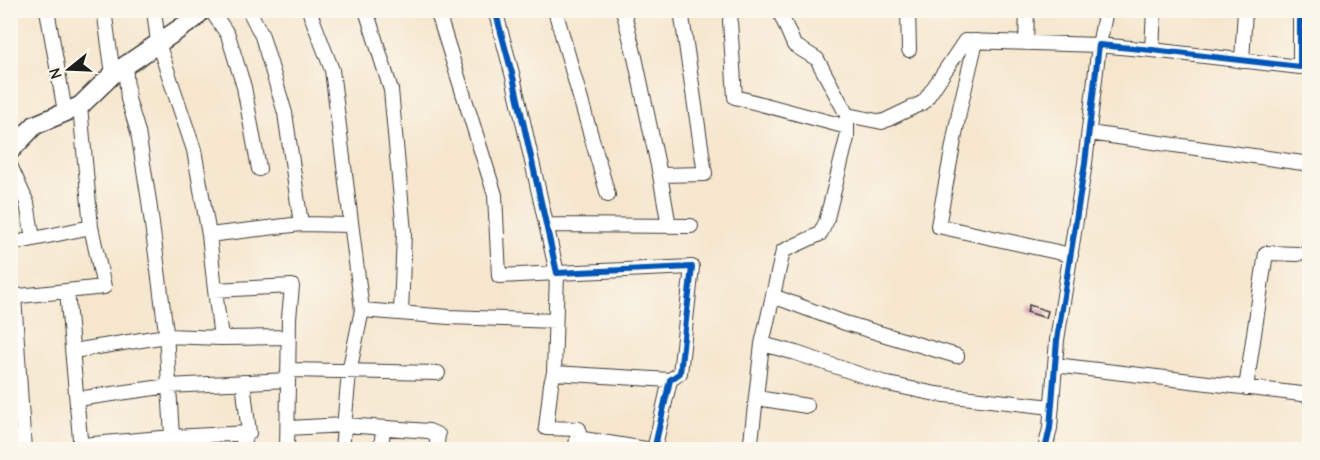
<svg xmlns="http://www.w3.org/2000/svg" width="1320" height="460" font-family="'Comic Neue',sans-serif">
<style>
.building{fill:#d4a3b8}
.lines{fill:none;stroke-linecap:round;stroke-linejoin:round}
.street-casing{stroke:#3d3a37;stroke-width:16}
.secondary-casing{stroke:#3d3a37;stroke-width:21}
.street{stroke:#fff;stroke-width:14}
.secondary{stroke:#fff;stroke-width:18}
.cycleway-casing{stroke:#fbf7ec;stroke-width:10}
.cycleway{stroke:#0057b8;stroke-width:6}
</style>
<rect width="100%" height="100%" fill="#fbf7ec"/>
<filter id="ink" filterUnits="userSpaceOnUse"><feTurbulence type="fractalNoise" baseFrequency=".0167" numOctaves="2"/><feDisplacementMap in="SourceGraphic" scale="12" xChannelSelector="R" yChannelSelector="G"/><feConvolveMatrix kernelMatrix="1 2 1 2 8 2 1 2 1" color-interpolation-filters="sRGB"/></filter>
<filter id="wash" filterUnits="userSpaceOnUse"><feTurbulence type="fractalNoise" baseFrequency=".008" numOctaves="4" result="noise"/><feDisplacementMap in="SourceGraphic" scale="24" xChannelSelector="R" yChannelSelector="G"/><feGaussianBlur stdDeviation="1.35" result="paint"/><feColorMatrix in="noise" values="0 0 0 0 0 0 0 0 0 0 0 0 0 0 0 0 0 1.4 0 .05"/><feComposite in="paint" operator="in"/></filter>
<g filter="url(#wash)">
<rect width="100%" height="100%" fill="#f6e6ce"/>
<g id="blocks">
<path class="building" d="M1029,305l19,6 -2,7 -19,-6z"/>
</g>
</g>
<g filter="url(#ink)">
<use href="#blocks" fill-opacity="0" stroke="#3d3a37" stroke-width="1.5"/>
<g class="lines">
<defs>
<path id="street" d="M47,10l17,96 4,5
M104,10l9,64
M154,10l4,33 36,107 15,85 6,55 6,48
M211,10l17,25 16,52 15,82
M249,10l13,26 23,77 16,111
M309,10l23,60 30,240 87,7 106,4
M366,10l25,80 13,142 -3,81
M437,10l58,185 4,81 58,-3 -3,100 -3,11 -5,44 33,1 -4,21
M495,10l18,67 44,196 135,-6 -12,106 -10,7 -16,70
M555,10l53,185
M623,10l12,47 25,118 45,-1 -24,-164
M732,10l-2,11 5,76 112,30
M779,10l15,35 23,14 30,56 35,7 42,-20 41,-61 134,4 7,-35
M908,10l1,40
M976,41l-16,67 -22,118 133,29
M1026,43l1,-33
M1152,50l2,-40
M1242,61l3,-51
M125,65l3,34 10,33 11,69 17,131 6,105 77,-4
M80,106l11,121
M1089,133l221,31
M10,165l17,38 6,36
M660,175l9,51
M546,225l145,1
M209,235l92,-11 50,1
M10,244l81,-17 13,60 -94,10
M215,290l77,-4 -3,32 -2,132
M67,291l14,159
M14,296l10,154
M773,296l72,27 112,33
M762,344l34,9 92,31 48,10 116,13
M73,351l93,-15 55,2 68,-1
M1055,365l255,30
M288,370l150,3
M554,373l116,7
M243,382l6,51 -6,6 2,11
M1246,388l20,-135 32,1
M757,398l50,8
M77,399l92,-13 119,-6
M288,428l57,-3 84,6 9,4 -2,15
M577,438l75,12
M82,445l90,-8
M342,450l7,-78 13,-62
M381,450l2,-22
M750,450l12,-106 21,-93 37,-17 6,-12 21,-84v-23
M1045,450l5,-22 7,-88 28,-177 14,-118 53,5 148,17v-57"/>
<path id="secondary" d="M10,151l25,-26 45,-19 33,-32 81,-55 8,-9"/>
</defs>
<use href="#street" class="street-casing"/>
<use href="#secondary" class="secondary-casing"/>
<use href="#street" class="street"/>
<use href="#secondary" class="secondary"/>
<defs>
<path id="cycleway" d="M495,10l18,67 44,196 135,-6 -12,106 -10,7 -16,70
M1045,450l5,-22 7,-88 28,-177 14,-118 53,5 148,17v-57"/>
</defs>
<use href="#cycleway" class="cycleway-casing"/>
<use href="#cycleway" class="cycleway"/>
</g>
</g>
<rect width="1320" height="460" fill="none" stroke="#fbf7ec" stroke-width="36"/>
<g transform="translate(69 69) rotate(252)" stroke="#fbf7ec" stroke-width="4.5" paint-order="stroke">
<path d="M0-4.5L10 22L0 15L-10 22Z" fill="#1c1c1c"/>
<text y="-9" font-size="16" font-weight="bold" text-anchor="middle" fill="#1c1c1c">N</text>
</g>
</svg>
